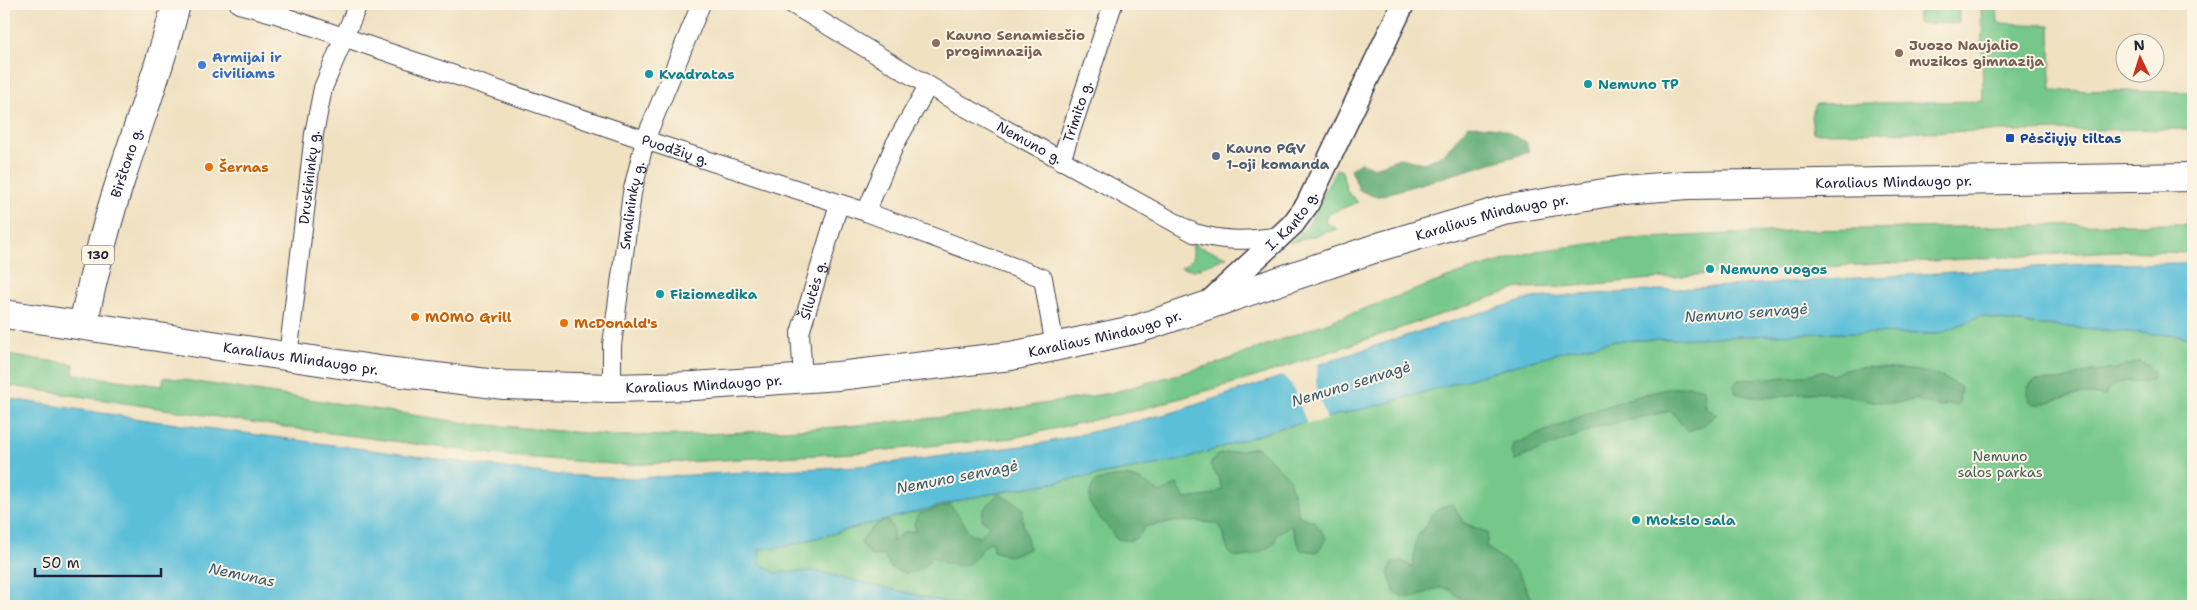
<svg xmlns="http://www.w3.org/2000/svg" width="2197" height="610" font-family="'Shantell Sans',sans-serif">
<style>
.green{fill:#75c78a;stroke:#4c7462}
.forest{fill:#60ac76;stroke:#416758}
.water{fill:#5bbfd9;stroke:#3e708a}
.pier{fill:#f0e1c1}
.lines{fill:none;stroke-linecap:round;stroke-linejoin:round}
.minor-casing{stroke:#413f4f;stroke-width:20}
.tertiary-casing{stroke:#413f4f;stroke-width:25}
.primary-casing{stroke:#413f4f;stroke-width:30}
.minor{stroke:#fff;stroke-width:18}
.tertiary{stroke:#fff;stroke-width:22}
.primary{stroke:#fff;stroke-width:28}
.education-dot{fill:#8d6e63;stroke:#fcf5e5;stroke-width:2}
.shop-dot{fill:#3f7fe0;stroke:#fcf5e5;stroke-width:2}
.culture-dot{fill:#0f9aa8;stroke:#fcf5e5;stroke-width:2}
.transit-dot{fill:#1a4fb4;stroke:#fcf5e5;stroke-width:2}
.service-dot{fill:#5c6f8a;stroke:#fcf5e5;stroke-width:2}
.food-dot{fill:#e8710a;stroke:#fcf5e5;stroke-width:2}
.labels{text-anchor:middle;dominant-baseline:central;stroke-width:4;stroke-linejoin:round;paint-order:stroke}
.shield{fill:#fcf5e5;stroke:#63616e;stroke-width:1}
.shield-label{font-size:12px;font-weight:bold;fill:#22223b}
.education-label{font-size:14px;font-weight:bold;fill:#785e54;stroke:#fcf5e5;text-anchor:start}
.shop-label{font-size:14px;font-weight:bold;fill:#366cbe;stroke:#fcf5e5;text-anchor:start}
.culture-label{font-size:14px;font-weight:bold;fill:#0d838f;stroke:#fcf5e5;text-anchor:start}
.street-label{font-size:14px;fill:#22223b;stroke:#fcf5e5}
.transit-label{font-size:14px;font-weight:bold;fill:#164399;stroke:#fcf5e5;text-anchor:start}
.service-label{font-size:14px;font-weight:bold;fill:#4e5e75;stroke:#fcf5e5;text-anchor:start}
.food-label{font-size:14px;font-weight:bold;fill:#c56008;stroke:#fcf5e5;text-anchor:start}
.park-label{font-size:14px;fill:#3f5c57;stroke:#fcf5e5}
.water-label{font-size:15px;font-style:italic;fill:#365972;stroke:#fcf5e5}
</style>
<rect width="100%" height="100%" fill="#fcf5e5"/>
<filter id="ink" filterUnits="userSpaceOnUse"><feTurbulence type="fractalNoise" baseFrequency=".02" numOctaves="2"/><feDisplacementMap in="SourceGraphic" scale="10" xChannelSelector="R" yChannelSelector="G"/><feConvolveMatrix kernelMatrix="1 2 1 2 8 2 1 2 1" color-interpolation-filters="sRGB"/></filter>
<filter id="wash" filterUnits="userSpaceOnUse"><feTurbulence type="fractalNoise" baseFrequency=".0096" numOctaves="4" result="noise"/><feDisplacementMap in="SourceGraphic" scale="20" xChannelSelector="R" yChannelSelector="G"/><feGaussianBlur stdDeviation="1.12" result="paint"/><feColorMatrix in="noise" values="0 0 0 0 0 0 0 0 0 0 0 0 0 0 0 0 0 1.4 0 .05"/><feComposite in="paint" operator="in"/></filter>
<g filter="url(#wash)">
<rect width="100%" height="100%" fill="#f0e1c1"/>
<path class="green" d="M1918,4h41v19l-41,1z
M1981,4h16l1,19 52,2 1,65 142,2v37l-380,4 -2,-17 5,-12 167,-3z
M1336,169l6,2 5,20 11,11 -30,12 -3,8 13,7 -48,14 19,-19z
M2104,224h89v29l-79,-2 -383,21 -168,15 -44,1 -264,89 -116,33 -127,28 -157,15 -230,12 -117,-9 -217,-28 -287,-43v-30l70,9 -1,10 89,12 2,-9 302,46 153,13 70,-1 147,-8 150,-14 125,-20 110,-31 245,-91 71,-20 90,-12 182,-9z
M1192,244l35,13 -32,13 -14,-2c11,-7 14,-10 11,-24z
M1980,316l39,7 174,14v269h-1231l-148,-35 -38,2 -17,-9v-15l19,-1 195,-51 209,-37 98,-32 100,-23 185,-54 47,-10 216,-8 111,1z"/>
<path class="forest" d="M1468,125l32,3 26,14 3,10 -153,45 -17,-7 -8,-21 9,-7 14,6 25,-10 25,5 21,-10z
M2140,361l8,5 6,7 -3,8c-17,2 -39,-5 -46,15 -13,-3 -26,-2 -39,1 -16,3 -44,20 -37,-12l6,-4 34,-2 23,-8 24,-2z
M1867,367c35,4 65,-1 94,21l-3,18 -12,-3 -6,4 -26,-8c-25,11 -58,-4 -83,-6 -31,-3 -65,11 -95,0l-2,-8 4,-5 66,-4 18,-5 11,4 12,-6z
M1688,386l16,3 2,19 11,6 -16,13 -14,4 -16,-20 -70,15 -86,34 -3,-7 2,-9c54,-22 116,-52 174,-58z
M1258,447l31,31 10,38 15,5 13,18 -10,13 -16,-2 -10,-24 -14,7 -3,11c-12,7 -41,24 -47,3 -4,-11 -1,-14 -10,-24l-33,-2 -38,5c-10,15 -13,17 -31,12 -10,-21 -37,-30 -20,-56 30,-10 41,-7 65,11l17,-9 8,15 24,-3 13,-7 -4,-12 -8,-12 7,-10z
M999,494l24,14c-3,17 4,23 6,41l-20,7 -16,-5 -1,-10c-10,6 -10,8 -17,17 -13,14 -29,6 -43,-1l-11,13 -15,3 -15,-5 -7,-13 -13,1 -10,-13c4,-11 15,-20 26,-23l6,8v14l10,-10 13,-1 -2,-7 4,-10 32,-9 13,16 4,10 11,6 12,-11 -8,-6 1,-9 4,-6z
M1452,504l12,19 24,10 -2,14c12,9 28,18 36,32 5,10 6,18 15,27h-54l-3,-4c-5,-1 -12,0 -16,-2 -8,-3 -11,-11 -20,-12 -16,-2 -25,18 -49,5l-7,-20 4,-10 10,-2 10,6c5,-16 -2,-28 14,-40 3,-12 13,-21 26,-23z"/>
<path class="water" d="M2193,263v74l-174,-14 -39,-7 -41,18 -111,-1 -216,8 -47,10 -185,54 -100,23 -98,32 -209,37 -195,51 -19,1 1,15 16,9 38,-2 148,35h-958v-208l150,23 404,54 78,3 238,-13 170,-22 127,-30 268,-88 93,-27 553,-34z"/>
<path class="pier" d="M1319,362l-3,16 1,14 10,28 -20,4 -15,-39 -11,-11z"/>
</g>
<g filter="url(#ink)">
<g class="lines">
<defs>
<g id="minor">
<path id="s1" d="M239,4l37,10 369,126 221,72 177,66 12,69"/>
<path id="s2" d="M792,4l164,98 238,131c33,9 52,8 86,3"/>
<path id="s3" d="M1061,161l52,-157"/>
<path d="M866,212l29,-68 33,-58"/>
<path id="s4" d="M288,357l26,-223 9,-46 35,-84"/>
<path id="s5" d="M803,378l-3,-45 39,-129"/>
<path id="s6" d="M612,388v-43l20,-152 13,-53 56,-136"/>
</g>
<g id="tertiary">
<path id="s7" d="M1207,304l86,-80 14,-19 96,-201"/>
</g>
<g id="primary">
<path id="s8" d="M4,314l382,57 118,14 108,3 82,-2 144,-10 173,-20 127,-27 244,-83 121,-36 119,-20 66,-5 505,-8"/>
<path id="s9" d="M83,325c10,-47 21,-94 36,-140 19,-61 42,-119 57,-181"/>
</g>
</defs>
<use href="#minor" class="minor-casing"/>
<use href="#tertiary" class="tertiary-casing"/>
<use href="#primary" class="primary-casing"/>
<use href="#minor" class="minor"/>
<use href="#tertiary" class="tertiary"/>
<use href="#primary" class="primary"/>
</g>
</g>
<g class="education-dot">
<circle cx="936" cy="43" r="5"/>
<circle cx="1899" cy="53" r="5"/>
</g>
<circle class="shop-dot" cx="202" cy="65" r="5"/>
<g class="culture-dot">
<circle cx="649" cy="74" r="5"/>
<circle cx="1588" cy="84" r="5"/>
<circle cx="1710" cy="269" r="5"/>
<circle cx="660" cy="294" r="5"/>
<circle cx="1636" cy="520" r="5"/>
</g>
<rect class="transit-dot" x="2005" y="133" width="10" height="10" rx="2.5"/>
<circle class="service-dot" cx="1216" cy="156" r="5"/>
<g class="food-dot">
<circle cx="209" cy="167" r="5"/>
<circle cx="415" cy="317" r="5"/>
<circle cx="564" cy="323" r="5"/>
</g>
<g class="labels">
<rect class="shield" x="82" y="245.5" width="32" height="19" rx="4"/>
<g class="shield-label">
<text x="98" y="255">130</text>
</g>
<g class="education-label">
<text x="946" y="35">Kauno Senamiesčio<tspan x="946" dy="16">progimnazija</tspan></text>
<text x="1909" y="45">Juozo Naujalio<tspan x="1909" dy="16">muzikos gimnazija</tspan></text>
</g>
<g class="shop-label">
<text x="212" y="57">Armijai ir<tspan x="212" dy="16">civiliams</tspan></text>
</g>
<g class="culture-label">
<text x="659" y="74">Kvadratas</text>
<text x="1598" y="84">Nemuno TP</text>
<text x="1720" y="269">Nemuno uogos</text>
<text x="670" y="294">Fiziomedika</text>
<text x="1646" y="520">Mokslo sala</text>
</g>
<g class="street-label">
<text stroke="none"><textPath href="#s3" startOffset="52">Trimito g.</textPath></text>
<text stroke="none"><textPath href="#s2" startOffset="275">Nemuno g.</textPath></text>
<text stroke="none"><textPath href="#s1" startOffset="460">Puodžių g.</textPath></text>
<text stroke="none"><textPath href="#s9" startOffset="168">Birštono g.</textPath></text>
<text stroke="none"><textPath href="#s4" startOffset="181">Druskininkų g.</textPath></text>
<text stroke="none"><textPath href="#s8" startOffset="1920">Karaliaus Mindaugo pr.</textPath></text>
<text stroke="none"><textPath href="#s6" startOffset="184">Smalininkų g.</textPath></text>
<text stroke="none"><textPath href="#s8" startOffset="1515">Karaliaus Mindaugo pr.</textPath></text>
<text stroke="none"><textPath href="#s7" startOffset="119">I. Kanto g.</textPath></text>
<text stroke="none"><textPath href="#s5" startOffset="90">Šilutės g.</textPath></text>
<text stroke="none"><textPath href="#s8" startOffset="1110">Karaliaus Mindaugo pr.</textPath></text>
<text stroke="none"><textPath href="#s8" startOffset="300">Karaliaus Mindaugo pr.</textPath></text>
<text stroke="none"><textPath href="#s8" startOffset="705">Karaliaus Mindaugo pr.</textPath></text>
</g>
<g class="transit-label">
<text x="2020" y="138">Pėsčiųjų tiltas</text>
</g>
<g class="service-label">
<text x="1226" y="148">Kauno PGV<tspan x="1226" dy="16">1-oji komanda</tspan></text>
</g>
<g class="food-label">
<text x="219" y="167">Šernas</text>
<text x="425" y="317">MOMO Grill</text>
<text x="574" y="323">McDonald's</text>
</g>
<g class="park-label">
<text x="2000" y="456">Nemuno<tspan x="2000" dy="16">salos parkas</tspan></text>
</g>
<g class="water-label">
<text transform="translate(1746 313) rotate(-4)">Nemuno senvagė</text>
<text transform="translate(1351 384) rotate(-17)">Nemuno senvagė</text>
<text transform="translate(957 477) rotate(-11)">Nemuno senvagė</text>
<text transform="translate(242 575) rotate(12)">Nemunas</text>
</g>
</g>
<rect width="2197" height="610" fill="none" stroke="#fcf5e5" stroke-width="20"/>
<g transform="translate(2140 58) rotate(356)"><circle r="24" fill="#fcf5e5" stroke="#a5a1a1"/>
<path d="M0-4L9 19L0 12L-9 19Z" fill="#c8321e"/>
<text y="-8" font-size="14" font-weight="bold" text-anchor="middle" fill="#22223b">N</text>
</g>
<path d="M35 568v8h126v-8" fill="none" stroke="#22223b" stroke-width="2.5"/>
<text x="42" y="568" font-size="15" fill="#22223b" stroke="#fcf5e5" stroke-width="4" paint-order="stroke">50 m</text>
</svg>
